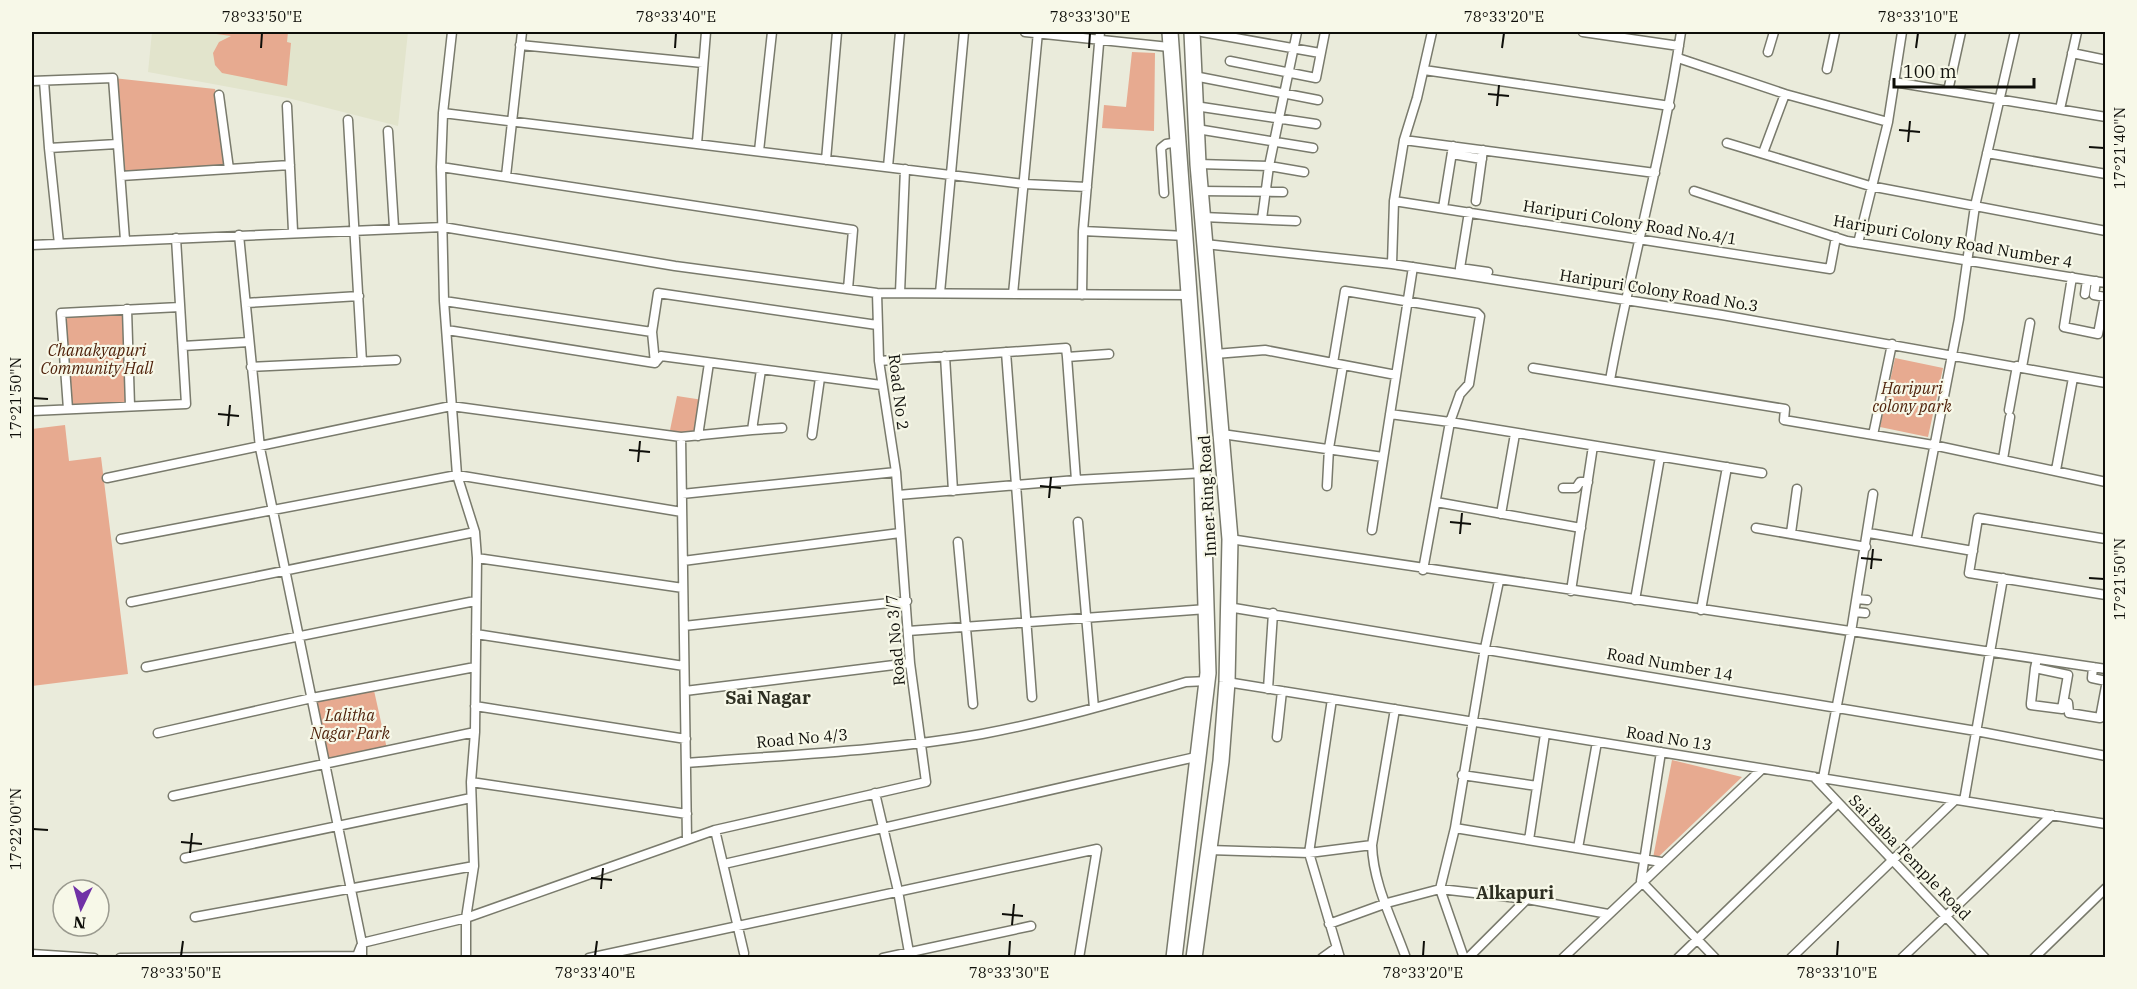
<svg xmlns="http://www.w3.org/2000/svg" width="2137" height="989" font-family="'IBM Plex Serif',serif">
<style>
.built{fill:#e2e4cc}
.green{fill:#e7aa90}
.lines{fill:none;stroke-linecap:round;stroke-linejoin:round}
.street-casing{stroke:#797a6c;stroke-width:11}
.highway-casing{stroke:#797a6c;stroke-width:18}
.street{stroke:#fff;stroke-width:8}
.highway{stroke:#fff;stroke-width:15}
.ticks{fill:none;stroke:#0e0e09;stroke-width:2}
.labels{text-anchor:middle;dominant-baseline:central;stroke-width:4.5;stroke-linejoin:round;paint-order:stroke}
.street-label{font-size:16px;fill:#0e0e09;stroke:#f7f8e8}
.park-label{font-size:16px;font-style:italic;fill:#4d1f08;stroke:#f7f8e8}
.neighbourhood-label{font-size:18px;font-weight:bold;fill:#2e2f22;stroke:#f7f8e8}
.neatline{fill:none;stroke:#0e0e09;stroke-width:2}
.ticks-label{font-size:15px;text-anchor:middle;fill:#0e0e09}
</style>
<rect width="100%" height="100%" fill="#eaebdb"/>
<path class="built" d="M152,32h256l-10,94 -110,-28 -140,-26z"/>
<path class="green" d="M202,32h86l-1,10 4,1 -4,43 -65,-13 -7,-8 -2,-12 6,-11 12,-6z
M1132,52l23,1 -1,78 -52,-3 2,-23 22,2z
M113,78l102,11 14,80 -108,7z
M127,309l3,97 -62,3 -7,-96z
M1895,358l48,10 -15,69 -48,-10z
M677,396l26,4 -5,36 -29,-1z
M65,425l4,36 32,-4 27,217 -96,12v-257z
M373,686l14,63 -61,13 -14,-64z
M1672,760l70,17 -90,86z"/>
<g class="lines">
<defs>
<path id="street" d="M452,32l-9,81 -2,54 3,134 13,174 18,57 2,26 -2,174 -4,50 3,84 -8,52v40
M1025,32l144,15
M1202,32l118,21
M1583,32l96,14
M520,45l183,18
M1768,52l6,-20
M2072,53l34,7
M1678,58l107,36 103,28
M1230,61l86,17 9,-46
M1827,69l8,-37
M1424,70l246,36
M1194,76l124,24
M32,81l81,-3 12,162
M44,81l5,67
M1894,82l212,35
M1948,91l13,-59
M219,95l10,74
M287,106l6,125
M1195,106l121,18
M2060,109l17,-77
M443,113l581,71 63,3
M348,120l14,242
M1197,129l116,19
M388,131l6,96
M1404,140l251,33
M1727,143l143,43 236,45
M697,144l9,-112
M759,151l13,-119
M1763,153l22,-59
M1987,153l119,21
M1452,154l30,5
M826,160l11,-128
M1198,164l71,2 35,6
M441,167l412,63 -5,59
M888,167l12,-135
M121,176l169,-11
M506,176l16,-144
M1200,191l83,1
M1694,191l153,50 259,42
M1164,193l-3,-45 5,-4 12,-2
M1394,201l436,68 6,-32
M1476,201l7,-51
M1443,208l10,-62
M1469,212l-9,56 28,4
M1203,217l93,4
M1262,219l7,-53 28,-134
M1083,231l17,-199
M239,235l21,213 102,495v15
M1858,243l30,-121 14,-90
M59,244l-10,-96 68,-4
M1205,244l187,20 67,10 263,41 384,68
M32,245l411,-18 232,39 202,27 314,2
M1392,264l2,-63 10,-61 13,-42 15,-66
M2072,277l-8,50 34,7 7,-37 -11,-2 2,-14
M900,293l5,-124
M940,293l24,-261
M1013,294l25,-262
M2085,294l2,-14
M1082,295l1,-64 103,5
M444,301l208,31 6,-39 219,32
M246,303l113,-7
M127,309l3,97
M447,330l208,33 6,-7 220,29
M652,332l3,31
M183,346l66,-4
M1006,352l26,345
M1215,354l50,-4 131,25
M945,356l8,135
M1067,357l9,123
M879,361l187,-13 1,9 42,-3
M1333,363l12,-72 132,22 3,3 -11,68 -9,10 -10,28 -60,-8
M251,367l145,-7
M2022,367l8,-44
M1533,368l252,41 -1,11 149,25 173,37
M1610,380c21,-117 54,-231 71,-348
M68,409l-7,-96 119,-6
M2009,410l8,-44
M32,411l154,-7 -10,-166
M752,430l30,-2
M1222,434l161,23
M812,435l8,-57
M1873,435l19,-91
M698,436l11,-73
M681,437l6,402
M2003,459l7,-42
M2056,470l17,-92
M107,478l344,-72 230,31 71,-7 9,-60
M1327,486l2,-38 14,-83
M1563,488h13l4,-6h8
M682,494l214,-22
M898,495l178,-15 126,-7
M1436,502l145,26
M1501,514l14,-80
M1078,522l16,186
M1756,528l110,19
M1372,530l41,-263
M1791,533l6,-44
M1869,533l104,18
M121,539l336,-64 225,37
M1230,539l876,130
M2106,539l-128,-21 -9,55 137,22
M1916,541l43,-222 16,-113 40,-174
M958,542l15,162
M477,558l206,30
M683,561l217,-28
M1423,570l27,-148 312,51
M1571,591l22,-145
M1857,599l10,1
M1635,600l25,-143
M131,602l344,-70
M1228,607l748,124 130,25
M1701,610l26,-143
M1855,612l10,1
M684,626l223,-25
M908,631l299,-22
M476,634l208,32
M146,667l329,-66
M2093,667l-1,11 14,3
M2035,668l33,7 -6,34 -31,-4v-2l4,-35 2,-9
M1227,682l879,142
M1268,689l5,-76
M685,691l225,-28
M1332,699l-23,154 31,105
M2068,703l1,10 31,5 6,-32
M475,706l211,33
M1395,709l-23,136c1,39 21,76 34,113
M158,733l154,-35 163,-31
M1277,737l5,-46
M1661,752l-20,129 74,77
M686,763c98,-8 199,-12 296,-29 69,-13 136,-32 204,-52l22,-1
M1462,775l75,11
M1814,777l171,181
M1823,778l28,-146 22,-138
M471,782l216,32
M875,793l23,98 12,67
M173,796l302,-64
M1964,801l39,-223
M1455,828l206,34
M715,830l29,123
M1529,840l16,-106
M1578,848l19,-106
M1209,850l100,3 63,-8
M185,858l286,-60
M724,864l476,-108
M195,917l279,-51
M1329,924l58,-21 53,-14 87,10 81,15
M362,943l104,-25 249,-88 211,-48 -16,-119 -14,-191 -17,-111 -2,-68
M32,954l62,4
M120,958l237,-2 4,-10
M589,958l508,-109 -18,109
M883,958l148,-32
M1322,958l14,-10
M1464,958l-24,-69 15,-61 30,-180 14,-67
M1468,958l59,-59
M1563,958l199,-189
M1678,958l159,-154
M1791,958l164,-158
M1902,958l150,-143
M2034,958l72,-70"/>
<path id="highway" d="M1170,32l32,441 6,200 -34,285
M1192,32l6,132 32,375 -3,143 -6,79 -27,197"/>
</defs>
<use href="#street" class="street-casing"/>
<use href="#highway" class="highway-casing"/>
<use href="#street" class="street"/>
<use href="#highway" class="highway"/>
</g>
<path class="ticks" d="M261,48l1,-15M675,48l1,-15M1089,48l1,-15M1502,48l2,-15M1916,48l2,-15M1488,94l21,2M1497,106l2,-21M1899,130l21,2M1908,142l2,-21M2089,147l15,1M33,398l15,1M218,414l21,2M228,426l2,-21M629,450l21,2M638,462l2,-21M1040,486l21,2M1049,498l2,-21M1450,522l21,2M1460,534l2,-21M1861,558l21,2M1871,569l2,-20M2089,578l15,1M33,829l15,1M181,842l21,2M190,853l2,-20M591,878l21,2M601,889l2,-21M1002,914l21,2M1012,925l2,-21M181,956l2,-15M595,956l2,-15M1009,956l1,-15M1423,956l1,-15M1837,956l1,-15"/>
<g class="labels">
<g class="street-label">
<text transform="translate(1630 222) rotate(9)">Haripuri Colony Road No.4/1</text>
<text transform="translate(1953 241) rotate(10)">Haripuri Colony Road Number 4</text>
<text transform="translate(1659 290) rotate(9)">Haripuri Colony Road No.3</text>
<text transform="translate(899 392) rotate(83)">Road No 2</text>
<text transform="translate(1207 496) rotate(-93)">Inner Ring Road</text>
<text transform="translate(895 640) rotate(-95)">Road No 3/7</text>
<text transform="translate(1670 664) rotate(10)">Road Number 14</text>
<text transform="translate(802 738) rotate(-5)">Road No 4/3</text>
<text transform="translate(1669 738) rotate(9)">Road No 13</text>
<text transform="translate(1910 857) rotate(46)">Sai Baba Temple Road</text>
</g>
<g class="park-label">
<text x="97" y="350">Chanakyapuri<tspan x="97" dy="18">Community Hall</tspan></text>
<text x="1912" y="388">Haripuri<tspan x="1912" dy="18">colony park</tspan></text>
<text x="350" y="715">Lalitha<tspan x="350" dy="18">Nagar Park</tspan></text>
</g>
<g class="neighbourhood-label">
<text x="768" y="697">Sai Nagar</text>
<text x="1515" y="892">Alkapuri</text>
</g>
</g>
<rect width="2137" height="989" fill="none" stroke="#f7f8e8" stroke-width="66"/>
<g transform="translate(81 908) rotate(185)"><circle r="28" fill="#f7f8e8" stroke="#9a9a8f" stroke-width="1.5"/>
<path d="M0-4.5L10 22L0 15L-10 22Z" fill="#7031a6"/>
<text y="-9" font-size="16" font-weight="bold" text-anchor="middle" fill="#0e0e09">N</text>
</g>
<path d="M1894 78v9h140v-9" fill="none" stroke="#0e0e09" stroke-width="3"/>
<text x="1903" y="78" font-size="18" fill="#0e0e09" stroke="#f7f8e8" stroke-width="4.5" paint-order="stroke">100 m</text>
<rect x="33" y="33" width="2071" height="923" class="neatline"/>
<g class="ticks-label">
<text x="262" y="22">78°33'50"E</text>
<text x="676" y="22">78°33'40"E</text>
<text x="1090" y="22">78°33'30"E</text>
<text x="1504" y="22">78°33'20"E</text>
<text x="1918" y="22">78°33'10"E</text>
<text transform="translate(2120 148) rotate(-90)" y="5">17°21'40"N</text>
<text transform="translate(16 398) rotate(-90)" y="5">17°21'50"N</text>
<text transform="translate(2120 579) rotate(-90)" y="5">17°21'50"N</text>
<text transform="translate(16 829) rotate(-90)" y="5">17°22'00"N</text>
<text x="181" y="978">78°33'50"E</text>
<text x="595" y="978">78°33'40"E</text>
<text x="1009" y="978">78°33'30"E</text>
<text x="1423" y="978">78°33'20"E</text>
<text x="1837" y="978">78°33'10"E</text>
</g>
</svg>
